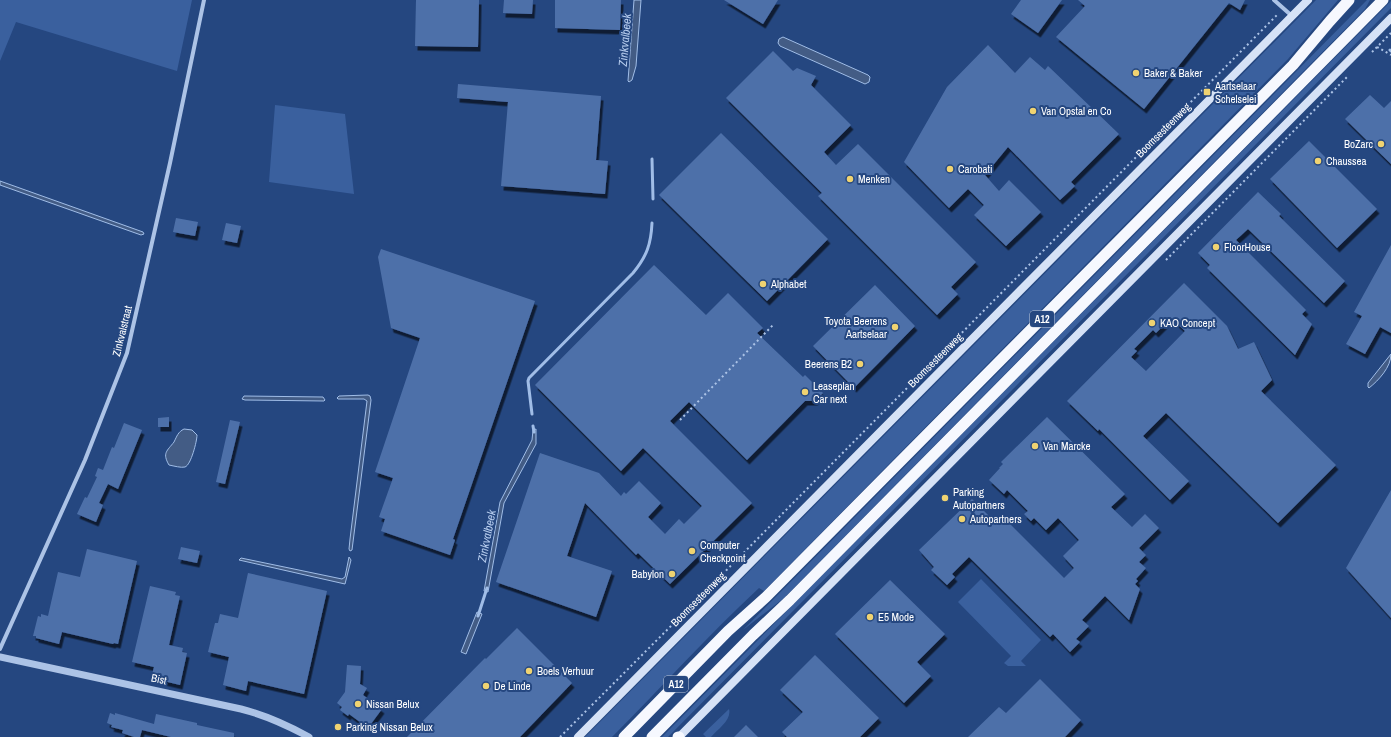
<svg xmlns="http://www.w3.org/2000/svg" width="1391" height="737" font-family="'Archivo Narrow',sans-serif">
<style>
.green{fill:#3a609e}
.water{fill:#435c85;stroke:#a0bde7}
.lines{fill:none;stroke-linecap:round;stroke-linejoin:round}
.stream{stroke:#a0bde7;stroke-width:3}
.building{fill:#4e70a9;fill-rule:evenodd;filter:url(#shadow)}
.path{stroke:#acc3e6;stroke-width:2;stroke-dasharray:2 3;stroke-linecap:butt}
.minor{stroke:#acc3e6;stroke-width:4}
.tertiary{stroke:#acc3e6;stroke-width:7}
.secondary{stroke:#d6e2f6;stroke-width:8}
.trunk{stroke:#f6f8fe;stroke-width:11}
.poi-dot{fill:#f0d371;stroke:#254780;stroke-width:1.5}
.labels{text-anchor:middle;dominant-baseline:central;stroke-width:4;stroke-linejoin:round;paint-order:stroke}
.shield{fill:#254780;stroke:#bec8d9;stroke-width:1}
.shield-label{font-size:10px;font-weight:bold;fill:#fff}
.poi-label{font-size:11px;fill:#fff;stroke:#254780;text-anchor:start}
.street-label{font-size:11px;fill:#fff;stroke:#254780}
.water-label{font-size:12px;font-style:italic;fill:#b7cdee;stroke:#254780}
</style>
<defs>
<filter id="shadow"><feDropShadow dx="2.5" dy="4.5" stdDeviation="0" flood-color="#0009"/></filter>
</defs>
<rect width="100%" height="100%" fill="#254780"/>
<path class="green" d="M0,0h192l-15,71 -161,-49 -16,39z
M1316,0h22l-50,59 -524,532 -5,-3c-51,47 -98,100 -147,149h-27z
M1367,0h3l-5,9 -581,589 -41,32z
M1391,1v7l-723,729h-6z
M275,105l70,9 9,80 -85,-12z
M981,579l60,61 -20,21 5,5h-18l-4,-3 7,-7 -53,-54z
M729,709c3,11 -11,20 -18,28h-5l-3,-3z"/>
<path class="water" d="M634,0h7l-5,66 -4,14 -3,2 -1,-1z
M783,37l85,38 2,2 -1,5 -4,2 -85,-38 -2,-3 1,-4z
M0,181l143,51 1,2 -3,1 -141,-50z
M1391,354c0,13 -12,26 -22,34l-1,-1v-4z
M368,395l2,1 1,4 -19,150 -2,1 -1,-2 1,-10 17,-138 -3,-2h-26l-1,-1 2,-2z
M244,396l79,1 2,3 -1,1 -79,-1 -3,-1z
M184,429l8,1 5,5c0,6 -6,30 -12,32 -4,1 -11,-1 -16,-2 -7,-12 -2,-14 5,-23 3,-6 4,-10 10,-13z
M536,429v15l-32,59 -16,89 -4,-1 16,-89 32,-62 1,-10z
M349,557l2,3 -6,24 -106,-24 2,-2 101,21 3,-2z
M477,612l5,2 -16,40 -5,-2z"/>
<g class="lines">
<path class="stream" d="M1390,50l1,1
M652,159l1,40
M532,414l-4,-33 1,-3 104,-105c14,-17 18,-29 19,-50
M533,426l1,6
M478,616l9,-28"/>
</g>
<path class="building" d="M416,0h63l-1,47 -63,-1z
M504,0h29l-1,14 -29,-1z
M555,0h66l-1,30 -65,-2z
M724,0h54l-15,24z
M1021,0h41l-24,33 -27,-19z
M1078,0h167l-5,10 -11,-7 -85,106 -88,-72 29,-31z
M988,45l27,28 15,-16 15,13 3,-4 71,68 -48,48 4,4 -15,14 -52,-53 -23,28 14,16 10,-11 32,32 -35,34 -32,-31 10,-10 -16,-16 -19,19 -45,-46 43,-75z
M773,51l20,20 4,-3 19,8 -5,9 40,40 -27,27 12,13 22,-21 118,118 -25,25 7,7 -21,21 -119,-119 4,-3 -96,-95z
M458,84l143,12 -5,64 12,1 -3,33 -104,-8 7,-84 -51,-4z
M1370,95l14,13 7,-7v63l-46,-45z
M721,133l107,106 -61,62 -108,-106z
M1309,141l68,68 -40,39 -67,-69z
M1258,192l23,22 -2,2 66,65 -21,22 -76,-74 -12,11 70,70 -4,4 10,10 -17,31 -88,-87 3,-3 -12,-12z
M176,218l22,4 -3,14 -22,-4z
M226,223l15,3 -4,17 -15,-3z
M1391,245v88l-11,-6 -15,27 -19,-10 16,-28 -8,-4z
M381,249l154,52 -82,238 2,1 -5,15 -69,-24 4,-12 -6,-2 14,-39 -18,-6 45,-134 -29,-10 -13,-71z
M654,265l52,50 22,-22 35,35 -6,5 46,44 2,-2 18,18 -8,8h-10l-58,59 -58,-58 -19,19 82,82 -82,81 -32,-31 -2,2 -51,-52 -18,53 45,15 -16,46 -100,-35 44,-129 59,20 22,23 3,-4 2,2 13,-13 22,22 -13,14 17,17 14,-15 5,5 18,-18 -59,-58 -22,23 -86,-86z
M1184,283l43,43 11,23 16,-7 18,38 -11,11 75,74 -58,58 -112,-110 -23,23 46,45 -19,19 -71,-71 -1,2 -31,-30zM1171,318l14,13 -39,40 -15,-14 6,-6 -3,-2 19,-19 3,3z
M875,285l40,41 -61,62 -41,-42z
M169,417v10h-11v-9z
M1047,417l78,77 -14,13 21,20 13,-13 14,14 -20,20 7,7 -7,7 7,6 -10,11 2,2 -3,3 5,5 -11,31 -24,-24 -23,24 7,6 -13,13 4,3 -10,10 -17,-18 -3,3 -81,-80 -17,17 3,3 -8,8 -16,-15 3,-3 -15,-17 53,-51 23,23 7,-6 62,62 10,-10 -11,-12 16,-16 -21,-22 -12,12 -12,-12 -3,3 -7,-7 4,-3 -21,-21 -3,4 -15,-14 11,-12h-1l4,-4 -2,-2z
M230,420l10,2 -15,62 -9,-2z
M124,423l18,7 -24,59 -10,-5 -9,19 4,2 -7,17 -19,-8 8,-17 2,1 10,-21 -2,-1 3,-8 5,2 9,-23 2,1z
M1391,490v128l-45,-50z
M181,547l19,4 -3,12 -19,-4z
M87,549l50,12 -19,83 -4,-1 -1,1 -51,-12 -3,12 -23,-6v-2h-3l5,-20 3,1v-3l7,2 10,-44 22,5z
M248,573l79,18 -23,103 -56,-13 -2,10 -23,-6 6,-28 -21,-5 7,-29h3l2,-9 18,4z
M890,580l55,54 -28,28 14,14 -27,27 -69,-69z
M150,586l26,6 -1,3 5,1 -11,49 14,3 -1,4 5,1 -7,32 -29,-7 3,-11 -22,-5z
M517,628l55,55 -52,54h-113l78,-79 1,1z
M815,655l64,63 -19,19h-73l-5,-5 21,-20 -23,-22z
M347,665l14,1 -1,18 7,4 -4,7 19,14 -14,19 -19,-14 -1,2 -8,-6 2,-3 -5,-4 8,-11z
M1040,679l41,41 -16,17h-97l31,-30 7,6z
M110,713l5,2v-2l39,11 2,-10 41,9v2l37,8v4h-63l-29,-7 -2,7h-6l-12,-4 1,-3 -12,-3 1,-2 -5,-2z
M746,725l12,12h-24z"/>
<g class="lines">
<path class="path" d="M1377,47l14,8
M1372,52l19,-19
M1166,260l182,-184
M680,420l93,-95
M560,737l116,-116 602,-607"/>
<path class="minor" d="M1274,0l18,16
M0,649l85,-189 42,-107 43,-190 34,-163"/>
<path class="tertiary" d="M0,657l241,52c24,6 46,16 68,28"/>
<path class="secondary" d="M578,737l730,-737
M679,737l712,-719"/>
<path class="trunk" d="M624,737l104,-106 38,-34 527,-532 37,-44 19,-21
M652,737l101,-102 37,-35 593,-600
M678,737h1"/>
</g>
<g class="poi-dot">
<circle cx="1136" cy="73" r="4"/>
<rect x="1203" y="88" width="8" height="8" rx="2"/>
<circle cx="1033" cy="111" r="4"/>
<circle cx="1381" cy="144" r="4"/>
<circle cx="1318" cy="161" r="4"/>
<circle cx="950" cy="169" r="4"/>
<circle cx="850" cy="179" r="4"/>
<circle cx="1216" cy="247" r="4"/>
<circle cx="763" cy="284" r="4"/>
<circle cx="1152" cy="323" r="4"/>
<circle cx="895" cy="327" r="4"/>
<circle cx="860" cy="364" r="4"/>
<circle cx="805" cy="392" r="4"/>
<circle cx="1035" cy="446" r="4"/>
<circle cx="945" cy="498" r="4"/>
<circle cx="962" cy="519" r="4"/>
<circle cx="692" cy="551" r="4"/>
<circle cx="672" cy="574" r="4"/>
<circle cx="870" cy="617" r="4"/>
<circle cx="529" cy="671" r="4"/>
<circle cx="486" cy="686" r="4"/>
<circle cx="358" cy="704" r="4"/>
<circle cx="338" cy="727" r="4"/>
</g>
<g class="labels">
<g class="shield">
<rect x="1030" y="311" width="24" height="16" rx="3"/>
<rect x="664" y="676" width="24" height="16" rx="3"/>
</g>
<g class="shield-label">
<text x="1042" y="319">A12</text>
<text x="676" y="684">A12</text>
</g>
<g class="poi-label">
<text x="1144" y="73">Baker &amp; Baker</text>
<text x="1215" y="86">Aartselaar<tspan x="1215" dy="13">Schelselei</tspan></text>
<text x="1041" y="111">Van Opstal en Co</text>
<text x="1373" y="144" text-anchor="end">BoZarc</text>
<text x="1326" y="161">Chaussea</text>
<text x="958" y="169">Carobati</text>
<text x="858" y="179">Menken</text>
<text x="1224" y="247">FloorHouse</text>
<text x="771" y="284">Alphabet</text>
<text x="887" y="321" text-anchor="end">Toyota Beerens<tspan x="887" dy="13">Aartselaar</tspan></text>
<text x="1160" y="323">KAO Concept</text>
<text x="852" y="364" text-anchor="end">Beerens B2</text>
<text x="813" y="386">Leaseplan<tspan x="813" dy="13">Car next</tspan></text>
<text x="1043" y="446">Van Marcke</text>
<text x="953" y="492">Parking<tspan x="953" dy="13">Autopartners</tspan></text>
<text x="970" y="519">Autopartners</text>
<text x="700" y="545">Computer<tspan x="700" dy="13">Checkpoint</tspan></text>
<text x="664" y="574" text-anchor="end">Babylon</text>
<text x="878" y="617">E5 Mode</text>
<text x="537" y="671">Boels Verhuur</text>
<text x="494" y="686">De Linde</text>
<text x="366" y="704">Nissan Belux</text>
<text x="346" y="727">Parking Nissan Belux</text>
</g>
<g class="street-label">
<text transform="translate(1163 130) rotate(-45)">Boomsesteenweg</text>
<text transform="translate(122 331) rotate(-76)">Zinkvalstraat</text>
<text transform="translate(935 360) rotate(-45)">Boomsesteenweg</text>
<text transform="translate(698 599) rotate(-45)">Boomsesteenweg</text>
<text transform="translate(159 679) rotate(12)">Bist</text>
</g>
<g class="water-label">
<text transform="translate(625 40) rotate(-85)">Zinkvalbeek</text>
<text transform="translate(487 536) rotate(-79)">Zinkvalbeek</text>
</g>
</g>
</svg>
